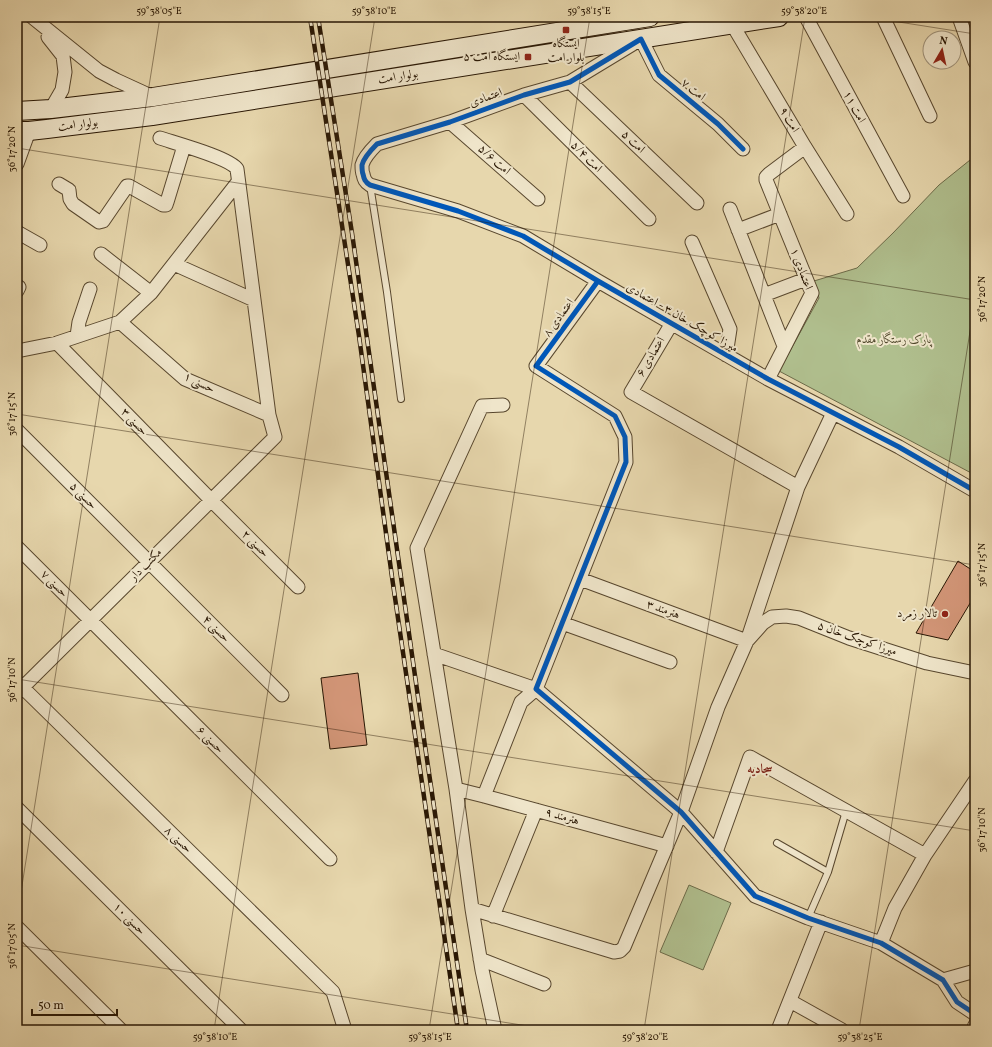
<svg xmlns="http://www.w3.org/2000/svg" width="992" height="1047" font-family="Vollkorn,Amiri,serif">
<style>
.green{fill:#b0bf8e;stroke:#6c6b49}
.building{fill:#d39678;stroke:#291704}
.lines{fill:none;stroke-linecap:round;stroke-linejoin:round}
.lane-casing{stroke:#58472e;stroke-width:8}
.street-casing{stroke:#58472e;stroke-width:15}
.secondary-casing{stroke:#291704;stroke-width:20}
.lane{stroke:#efe5ca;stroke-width:6}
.street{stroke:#efe5ca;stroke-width:13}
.secondary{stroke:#efe5ca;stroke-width:18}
.rail-casing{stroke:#291704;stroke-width:4.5}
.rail{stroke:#efe5ca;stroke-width:3;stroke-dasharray:9;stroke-linecap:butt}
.cycleway-casing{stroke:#efe5ca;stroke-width:8}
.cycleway{stroke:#0057b8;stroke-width:5}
.ticks{fill:none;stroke:#291704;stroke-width:1;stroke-opacity:0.45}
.poi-dot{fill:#8f2418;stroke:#efe5ca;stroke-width:1.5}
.labels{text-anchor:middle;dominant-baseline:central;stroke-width:4;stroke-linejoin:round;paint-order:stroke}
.poi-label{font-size:12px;fill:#291704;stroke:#efe5ca;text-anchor:end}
.street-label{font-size:12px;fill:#291704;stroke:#efe5ca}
.park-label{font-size:12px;font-style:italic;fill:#52492d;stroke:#efe5ca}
.neighbourhood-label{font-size:13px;font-weight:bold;fill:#7a1f14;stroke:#efe5ca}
.neatline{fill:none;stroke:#291704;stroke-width:1.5}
.ticks-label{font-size:10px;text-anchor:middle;fill:#291704}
</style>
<rect width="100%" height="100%" fill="#e7d7ad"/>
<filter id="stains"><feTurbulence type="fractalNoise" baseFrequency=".005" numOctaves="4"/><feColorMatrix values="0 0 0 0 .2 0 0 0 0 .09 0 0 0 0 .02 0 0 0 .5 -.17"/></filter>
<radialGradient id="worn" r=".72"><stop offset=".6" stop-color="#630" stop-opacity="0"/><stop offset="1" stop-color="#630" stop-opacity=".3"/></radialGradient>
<path class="green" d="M975,156v319l-196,-104 40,-73 -5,-17 43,-13 36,-35 46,-48z
M689,885l42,18 -28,67 -43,-18z"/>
<path class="building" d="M958,561l17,11v23l-27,45 -32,-7z
M358,673l9,72 -37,4 -9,-71z"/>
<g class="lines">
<defs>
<path id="lane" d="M370,185l17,107 14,107
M777,843l51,29
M808,918l20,-46 18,-61"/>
<path id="street" d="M32,17l67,54 17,9 37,17
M806,17l97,179
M883,17l47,99
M959,17l16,45
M732,24l73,123 42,67
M48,37l15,19 2,16 -3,18 -11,19
M570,82l127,121
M524,95l125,124
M450,122l88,77
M743,149l-25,-25 -59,-49 -18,-36 -71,43 -46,13 -74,27 -73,22c-5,5 -13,13 -15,21 0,2 0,7 1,9 1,5 2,8 7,11l88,26 65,25 75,45 170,98 131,68 76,44
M17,164l12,-33
M59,184l10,6 1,9 3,5 26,18 4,-1 24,-35h2l34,19h3l1,-3 17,-56
M730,209l54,137
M738,230l42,-16
M17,232l23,13
M692,242l38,87 -4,26
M101,254l50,39
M174,264l80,36
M598,281l-62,85 79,50 10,21 1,25 -90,227 145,123 74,84 53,22 73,25 62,37 14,22 18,12
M17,291l2,-4
M764,295l42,-16
M120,322l65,57 84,36
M672,323l-41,69 167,95
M77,336l2,-14 11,-33
M57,343l155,158 86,86
M17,351l40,-8 63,-21 31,-29 87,-111
M768,379l44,-86 -46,-113v-3l3,-3 36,-27
M17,430l265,265
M17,547l313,312
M580,579l167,62 16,-18 9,-6 14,-1 13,2 50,20 78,25 48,10
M562,623l108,39
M434,654l102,35
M17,682l316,310 12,38
M17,693l258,-256 -6,-22 -32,-246c-7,-11 -62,-26 -77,-31
M456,789l28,7 183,50
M484,796l37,-94 15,-13
M17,808l224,222
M716,852l34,-95 175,98
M472,909l142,43 6,-1 4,-4 57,-135 37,-105 29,-66 51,-154 35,-74
M493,916l43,-106
M17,927l104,103
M881,943l14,-35 30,-53 50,-74
M480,959l64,25
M943,980l32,-9
M790,1001l52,29
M495,1030l-13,-60 -10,-61 -16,-120 -39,-241 65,-142 21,-1
M778,1030l43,-108
M973,1030l2,-5"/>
<path id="secondary" d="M17,111l34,-2 102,-12 497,-80
M17,131h12l18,-2 105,-13 627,-99"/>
</defs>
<use href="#lane" class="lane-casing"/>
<use href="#street" class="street-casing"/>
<use href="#secondary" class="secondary-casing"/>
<use href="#lane" class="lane"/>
<use href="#street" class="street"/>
<use href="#secondary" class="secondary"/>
<defs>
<path id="rail" d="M310,17l49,319 33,241 66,453
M318,17l34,216 73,513 42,284"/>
</defs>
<use href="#rail" class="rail-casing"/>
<use href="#rail" class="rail"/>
<defs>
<path id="cycleway" d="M743,149l-25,-25 -59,-49 -18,-36 -71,43 -46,13 -74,27 -73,22c-5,5 -13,13 -15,21 0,2 0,7 1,9 1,5 2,8 7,11l88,26 65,25 75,45 170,98 131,68 76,44
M598,281l-62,85 79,50 10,21 1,25 -90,227 145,123 74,84 53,22 73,25 62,37 14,22 18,12"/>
</defs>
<use href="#cycleway" class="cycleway-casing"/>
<use href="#cycleway" class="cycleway"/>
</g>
<path class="ticks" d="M867,17l108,17M17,148l958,152M17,414l958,151M17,679l958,152M17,917l143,-900M17,945l536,85M214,1030l161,-1013M429,1030l161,-1013M644,1030l161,-1013M859,1030l116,-730"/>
<g class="poi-dot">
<rect x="562" y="26" width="8" height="8" rx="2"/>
<rect x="524" y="53" width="8" height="8" rx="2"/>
<circle cx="945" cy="614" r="4"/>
</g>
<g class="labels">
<g class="poi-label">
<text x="566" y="44" text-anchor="middle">ایستگاه<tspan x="566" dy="14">بلوار امت</tspan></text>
<text x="520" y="57">ایستگاه امت ۵</text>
<text x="937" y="614">تالار زمرد</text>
</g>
<g class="street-label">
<text transform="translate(398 77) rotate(-9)">بولوار امت</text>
<text transform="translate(693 90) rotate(39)">امت ۷</text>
<text transform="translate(486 98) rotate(-20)">اعتمادی</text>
<text transform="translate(854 107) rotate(62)">امت ۱۱</text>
<text transform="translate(789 120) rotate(59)">امت ۹</text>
<text transform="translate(78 125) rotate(-7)">بولوار امت</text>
<text transform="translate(633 142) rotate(44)">امت ۵</text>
<text transform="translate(586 157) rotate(45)">امت ۵/۴</text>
<text transform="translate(494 160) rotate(42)">امت ۵/۶</text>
<text transform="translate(801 269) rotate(69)">اعتمادی ۱</text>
<text transform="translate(559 318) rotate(-54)">اعتمادی ۸</text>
<text transform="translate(682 318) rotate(30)">میرزا کوچک خان ۳ - اعتمادی</text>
<text transform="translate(651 357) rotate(-59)">اعتمادی ۶</text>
<text transform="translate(199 383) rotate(26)">حسنی ۱</text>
<text transform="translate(134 422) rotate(46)">حسنی ۳</text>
<text transform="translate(83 496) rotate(45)">حسنی ۵</text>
<text transform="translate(255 544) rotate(45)">حسنی ۲</text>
<text transform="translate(146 565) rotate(-45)">مکتب دار</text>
<text transform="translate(54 584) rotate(45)">حسنی ۷</text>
<text transform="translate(663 610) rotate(20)">هنرمند ۳</text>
<text transform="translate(216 629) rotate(45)">حسنی ۴</text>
<text transform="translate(857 639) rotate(19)">میرزا کوچک خان ۵</text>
<text transform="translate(210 740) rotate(45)">حسنی ۶</text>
<text transform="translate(562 817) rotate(16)">هنرمند ۹</text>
<text transform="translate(178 840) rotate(44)">حسنی ۸</text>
<text transform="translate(129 919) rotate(45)">حسنی ۱۰</text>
</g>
<g class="park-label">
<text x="894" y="340">پارک رستگار مقدم</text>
</g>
<g class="neighbourhood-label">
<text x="760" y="770">سجادیه</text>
</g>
</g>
<rect width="992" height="1047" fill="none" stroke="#e7d7ad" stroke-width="44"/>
<g transform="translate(942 50) rotate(9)"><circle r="19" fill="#efe5ca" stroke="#a0937b"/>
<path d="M0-3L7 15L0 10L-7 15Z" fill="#8f2418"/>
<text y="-6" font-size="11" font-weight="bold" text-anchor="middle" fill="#291704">N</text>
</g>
<path d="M32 1009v6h85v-6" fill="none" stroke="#291704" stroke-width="2"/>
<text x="38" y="1009" font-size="12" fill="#291704" stroke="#efe5ca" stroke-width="3" paint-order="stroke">50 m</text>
<rect x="22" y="22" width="948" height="1003" class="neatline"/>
<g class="ticks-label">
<text x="159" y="14">59°38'05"E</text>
<text x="374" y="14">59°38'10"E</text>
<text x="589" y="14">59°38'15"E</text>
<text x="804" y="14">59°38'20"E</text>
<text transform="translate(11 149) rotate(-90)" y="4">36°17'20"N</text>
<text transform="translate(981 299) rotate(-90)" y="4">36°17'20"N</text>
<text transform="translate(11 414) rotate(-90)" y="4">36°17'15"N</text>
<text transform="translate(981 565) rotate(-90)" y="4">36°17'15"N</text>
<text transform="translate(11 680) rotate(-90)" y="4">36°17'10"N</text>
<text transform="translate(981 830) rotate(-90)" y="4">36°17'10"N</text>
<text transform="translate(11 946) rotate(-90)" y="4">36°17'05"N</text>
<text x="215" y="1040">59°38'10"E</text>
<text x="430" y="1040">59°38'15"E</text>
<text x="645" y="1040">59°38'20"E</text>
<text x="860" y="1040">59°38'25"E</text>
</g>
<rect width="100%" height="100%" filter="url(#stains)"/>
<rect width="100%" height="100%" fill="url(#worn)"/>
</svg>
